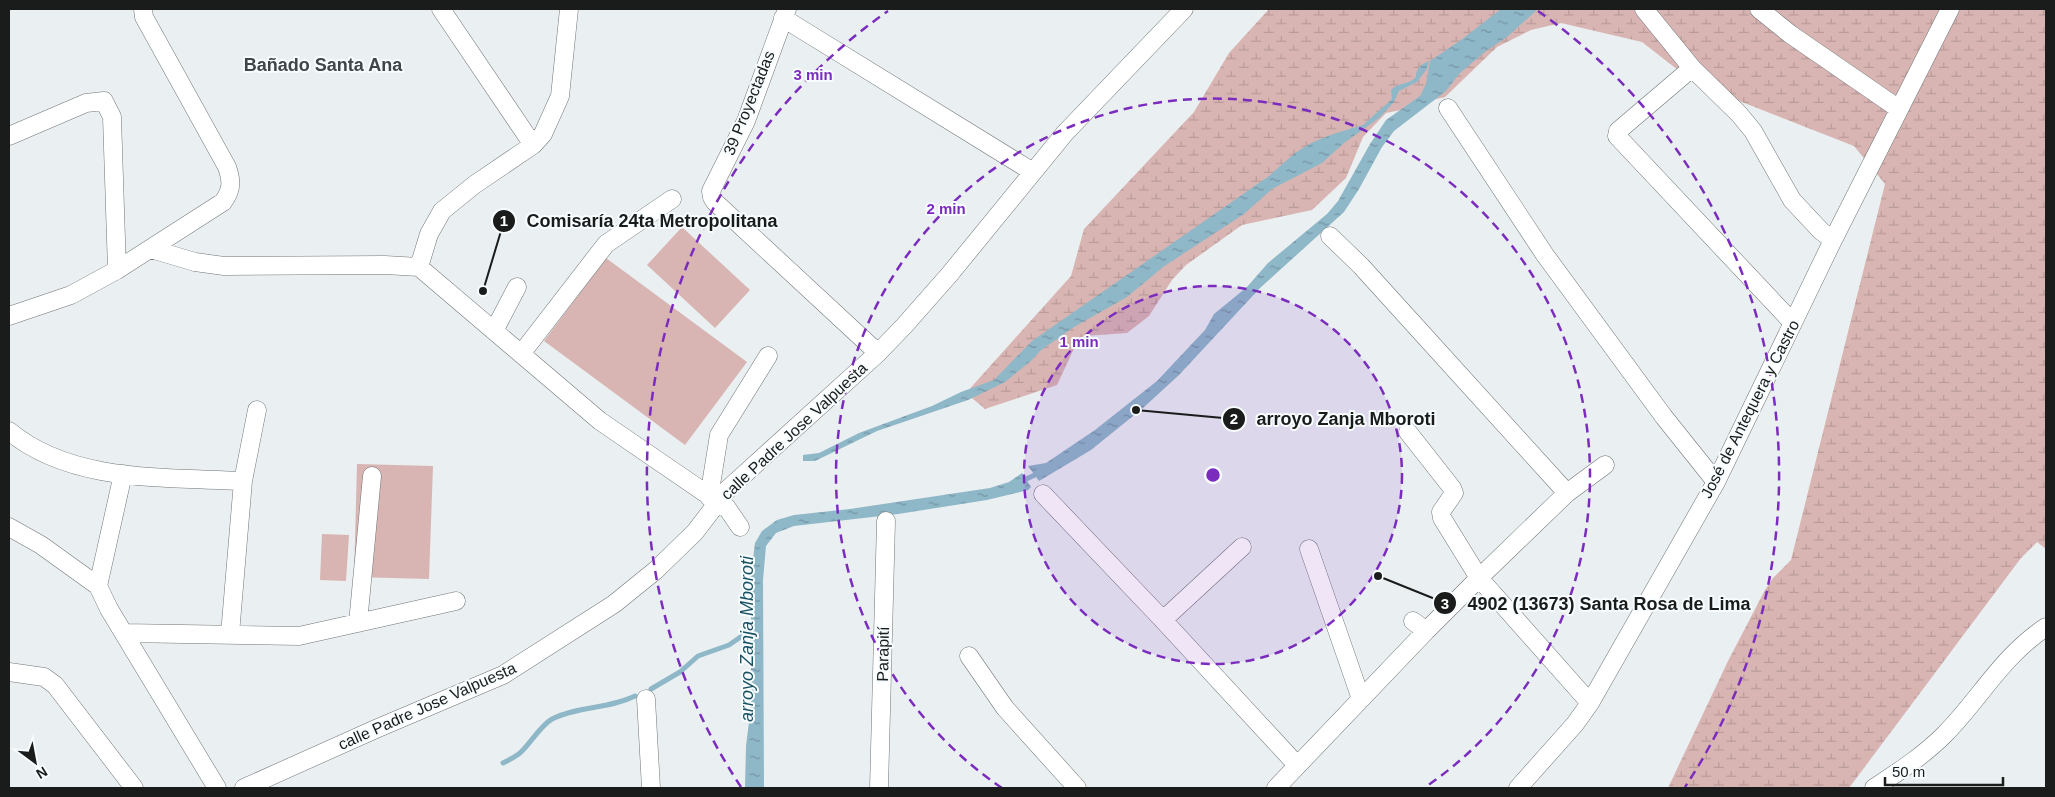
<svg xmlns="http://www.w3.org/2000/svg" width="2055" height="797" font-family="Helvetica,sans-serif">
<style>
.wetland{fill:url(#wetland-marsh)}
.pitch{fill:#d8b5b3}
.water{fill:url(#water-ripples)}
.lines{fill:none;stroke-linecap:round;stroke-linejoin:round}
.stream{stroke:#8eb7c8;stroke-width:5}
.minor-casing{stroke:#707577;stroke-width:19}
.minor{stroke:#fff;stroke-width:18}
.ring{fill:none;stroke:#7b2cbf;stroke-width:2.5;stroke-dasharray:9 6}
.labels{text-anchor:middle;dominant-baseline:central;stroke-width:4;stroke-linejoin:round;paint-order:stroke}
.street-label{font-size:16px;fill:#1a1c1c;stroke:#f7fcfe}
.neighbourhood-label{font-size:18px;font-weight:bold;fill:#414547;stroke:#f7fcfe}
.water-label{font-size:18px;font-style:italic;fill:#195163;stroke:#f7fcfe}
.centre{fill:#7b2cbf;stroke:#f7fcfe;stroke-width:2.5}
.ring-label{font-size:15px;text-anchor:middle;font-weight:bold;fill:#7b2cbf;stroke:#f7fcfe;stroke-width:4;stroke-linejoin:round;paint-order:stroke}
.leader{fill:none;stroke:#1a1c1c;stroke-width:2}
.callout-dot{fill:#1a1c1c;stroke:#f7fcfe;stroke-width:2}
.mark-label{font-size:15px;text-anchor:middle;font-weight:bold;fill:#fff}
.callout-label{font-size:18px;text-anchor:middle;font-weight:bold;fill:#1a1c1c;stroke:#f7fcfe;stroke-width:4;stroke-linejoin:round;paint-order:stroke}
</style>
<defs>
<pattern id="wetland-marsh" width="20" height="14" patternUnits="userSpaceOnUse" patternTransform="scale(1.25)"><rect width="20" height="14" fill="#d8b5b3"/><path d="M1 5h8M5 5V1M11 12h8M15 12V8" fill="none" stroke="#b99b99"/></pattern>
<pattern id="water-ripples" width="26" height="14" patternUnits="userSpaceOnUse" patternTransform="scale(1.25)"><rect width="26" height="14" fill="#8eb7c8"/><path d="M2 4q2-2 4 0t4 0M15 11q2-2 4 0t4 0" fill="none" stroke="#7394a2"/></pattern>
</defs>
<rect width="100%" height="100%" fill="#eaeff1"/>
<path class="wetland" d="M1269,9h777v540l-9,-7 -16,16 -172,230h-181l60,-127 37,-71 8,-12 18,-18 94,-376 -31,-38 -158,-62 -54,-42 -81,-19 -30,7 -34,17 -52,50 -38,9 -6,4 -15,3 -23,24 -17,41 -34,32 -70,15 -56,40 -14,15 -23,36 -22,17 -43,3 -6,4 -21,45 -72,24 -19,-16 105,-117 13,-47 110,-117 35,-59z"/>
<path class="pitch" d="M682,227l68,63 -35,38 -68,-63z
M606,258l141,104 -62,83 -141,-104z
M357,464l76,2 -4,113 -75,-2z
M322,534l27,1 -3,46 -26,-1z"/>
<path class="water" d="M1501,9h37l-31,28 -21,14 -26,22 -14,18 -52,40 -12,16 -23,42 -15,23 -84,76 -81,87 -36,33 -52,42 -52,31 -11,-15 18,-3 49,-33 62,-49 48,-51 9,-16 33,-27 21,-24 59,-49 11,-13 32,-57 16,-24 34,-24 6,-12 4,-23 31,-21z
M1429,61l-2,8 -10,13 -18,9 -5,11 -15,16 -35,25 -22,20 -50,26 -28,25 -81,53 -36,30 -53,30 -34,24 -9,10 -26,21 -37,18 -91,31 -62,30h-12v-6l16,-2 40,-20 73,-27 29,-14 33,-12 38,-39 237,-165 26,-23 16,-10 22,-9 30,-9 29,-26 -1,-9c7,-8 18,-5 25,-13 0,-9 5,-13 13,-16z
M1022,473l9,14 -3,3 -41,10 -89,14 -104,12 -18,7 -10,13 -3,34 1,208h-19l1,-42 5,-40v-131l4,-32 7,-12 15,-11 17,-5 56,-6 140,-21 19,-6z"/>
<g class="lines">
<path class="stream" d="M1022,481l17,-8
M651,689l29,-17 18,-16 31,-11 26,-18
M503,763c6,-3 12,-6 17,-10 11,-10 20,-27 32,-34 26,-13 57,-10 83,-23"/>
<defs>
<path id="minor" d="M441,9l92,136
M787,9l-41,112 -35,70 1,6 3,5 163,151
M1644,9l48,59 47,46 14,17 39,69 29,31 12,9
M1759,9l31,25 109,75
M783,18l250,154
M1692,68l-74,63 -1,5 176,187
M1448,108l97,147 119,162 52,65
M9,136l77,-33 18,-2 8,16 5,153
M1330,236l31,30 206,227
M151,249l44,13 29,4 161,-1 34,2 181,154 127,87 13,19
M419,267l10,-33 13,-23 32,-26 59,-40 10,-11 17,-38 9,-87
M9,316l62,-21 46,-25 106,-68c9,-12 9,-21 4,-35l-83,-150 -1,-8
M494,331l23,-44
M521,354l85,-110 66,-45
M9,431c62,52 157,46 234,50
M1408,432l44,56 2,5 -13,19 1,6 37,60 111,125
M1043,494l120,126 134,145
M709,497l10,-62 49,-79
M9,527l32,18 57,41 11,23 108,179
M1309,549l52,150
M98,586l25,-112
M1163,620l79,-73
M1413,621l13,10
M358,623l14,-147
M124,633l175,3 157,-35
M230,634l13,-153 14,-71
M969,656l36,52 72,80
M9,672l35,5 11,8 79,103
M646,699l5,89
M244,788l134,-60 125,-53 111,-71 42,-34 39,-38 33,-43 150,-136 26,-27 45,-51 116,-142 119,-124
M879,788l7,-267
M1276,788l150,-157 53,-53 88,-85 38,-28
M1518,788l57,-64 15,-21 126,-221 117,-242 117,-231
M1874,788c24,-16 49,-32 70,-53 36,-36 57,-78 102,-108"/>
</defs>
<use href="#minor" class="minor-casing"/>
<use href="#minor" class="minor"/>
</g>
<circle cx="1213" cy="475" r="189" fill="#7b2cbf" fill-opacity=".12"/>
<g class="ring">
<circle cx="1213" cy="475" r="189"/>
<path d="M1002 788A377 377 0 1 1 1424 788"/>
<path d="M741 787A566 566 0 0 1 888 11M1538 11A566 566 0 0 1 1685 787"/>
</g>
<g class="labels">
<g class="street-label">
<text transform="translate(749 103) rotate(-68)">39 Proyectadas</text>
<text transform="translate(1750 409) rotate(-63)">José de Antequera y Castro</text>
<text transform="translate(794 431) rotate(-43)">calle Padre Jose Valpuesta</text>
<text transform="translate(883 654) rotate(-89)">Parapití</text>
<text transform="translate(427 706) rotate(-24)">calle Padre Jose Valpuesta</text>
</g>
<g class="neighbourhood-label">
<text x="323" y="65">Bañado Santa Ana</text>
</g>
<g class="water-label">
<text transform="translate(747 639) rotate(-90)">arroyo Zanja Mboroti</text>
</g>
</g>
<circle cx="1213" cy="475" r="8" class="centre"/>
<g class="ring-label">
<text x="813" y="80">3 min</text>
<text x="946" y="214">2 min</text>
<text x="1079" y="347">1 min</text>
</g>
<path class="leader" d="M483 291L504 221M1136 410L1234 419M1378 576L1445 603"/>
<g class="callout-dot">
<circle cx="483" cy="291" r="5"/>
<circle cx="1136" cy="410" r="5"/>
<circle cx="1378" cy="576" r="5"/>
<circle cx="504" cy="221" r="12"/>
<circle cx="1234" cy="419" r="12"/>
<circle cx="1445" cy="603" r="12"/>
</g>
<g class="mark-label">
<text x="504" y="226">1</text>
<text x="1234" y="424">2</text>
<text x="1445" y="609">3</text>
</g>
<g class="callout-label">
<text x="652" y="227">Comisaría 24ta Metropolitana</text>
<text x="1346" y="425">arroyo Zanja Mboroti</text>
<text x="1609" y="610">4902 (13673) Santa Rosa de Lima</text>
</g>
<rect width="2055" height="797" fill="none" stroke="#1a1c1c" stroke-width="20"/>
<g transform="translate(35 762) rotate(148)" stroke="#f7fcfe" stroke-width="4" paint-order="stroke">
<path d="M0-4L9 19L0 12L-9 19Z" fill="#1a1c1c"/>
<text y="-8" font-size="14" font-weight="bold" text-anchor="middle" fill="#1a1c1c">N</text>
</g>
<path d="M1885 777v8h118v-8" fill="none" stroke="#1a1c1c" stroke-width="2.5"/>
<text x="1892" y="777" font-size="15" fill="#1a1c1c" stroke="#f7fcfe" stroke-width="4" paint-order="stroke">50 m</text>
</svg>
